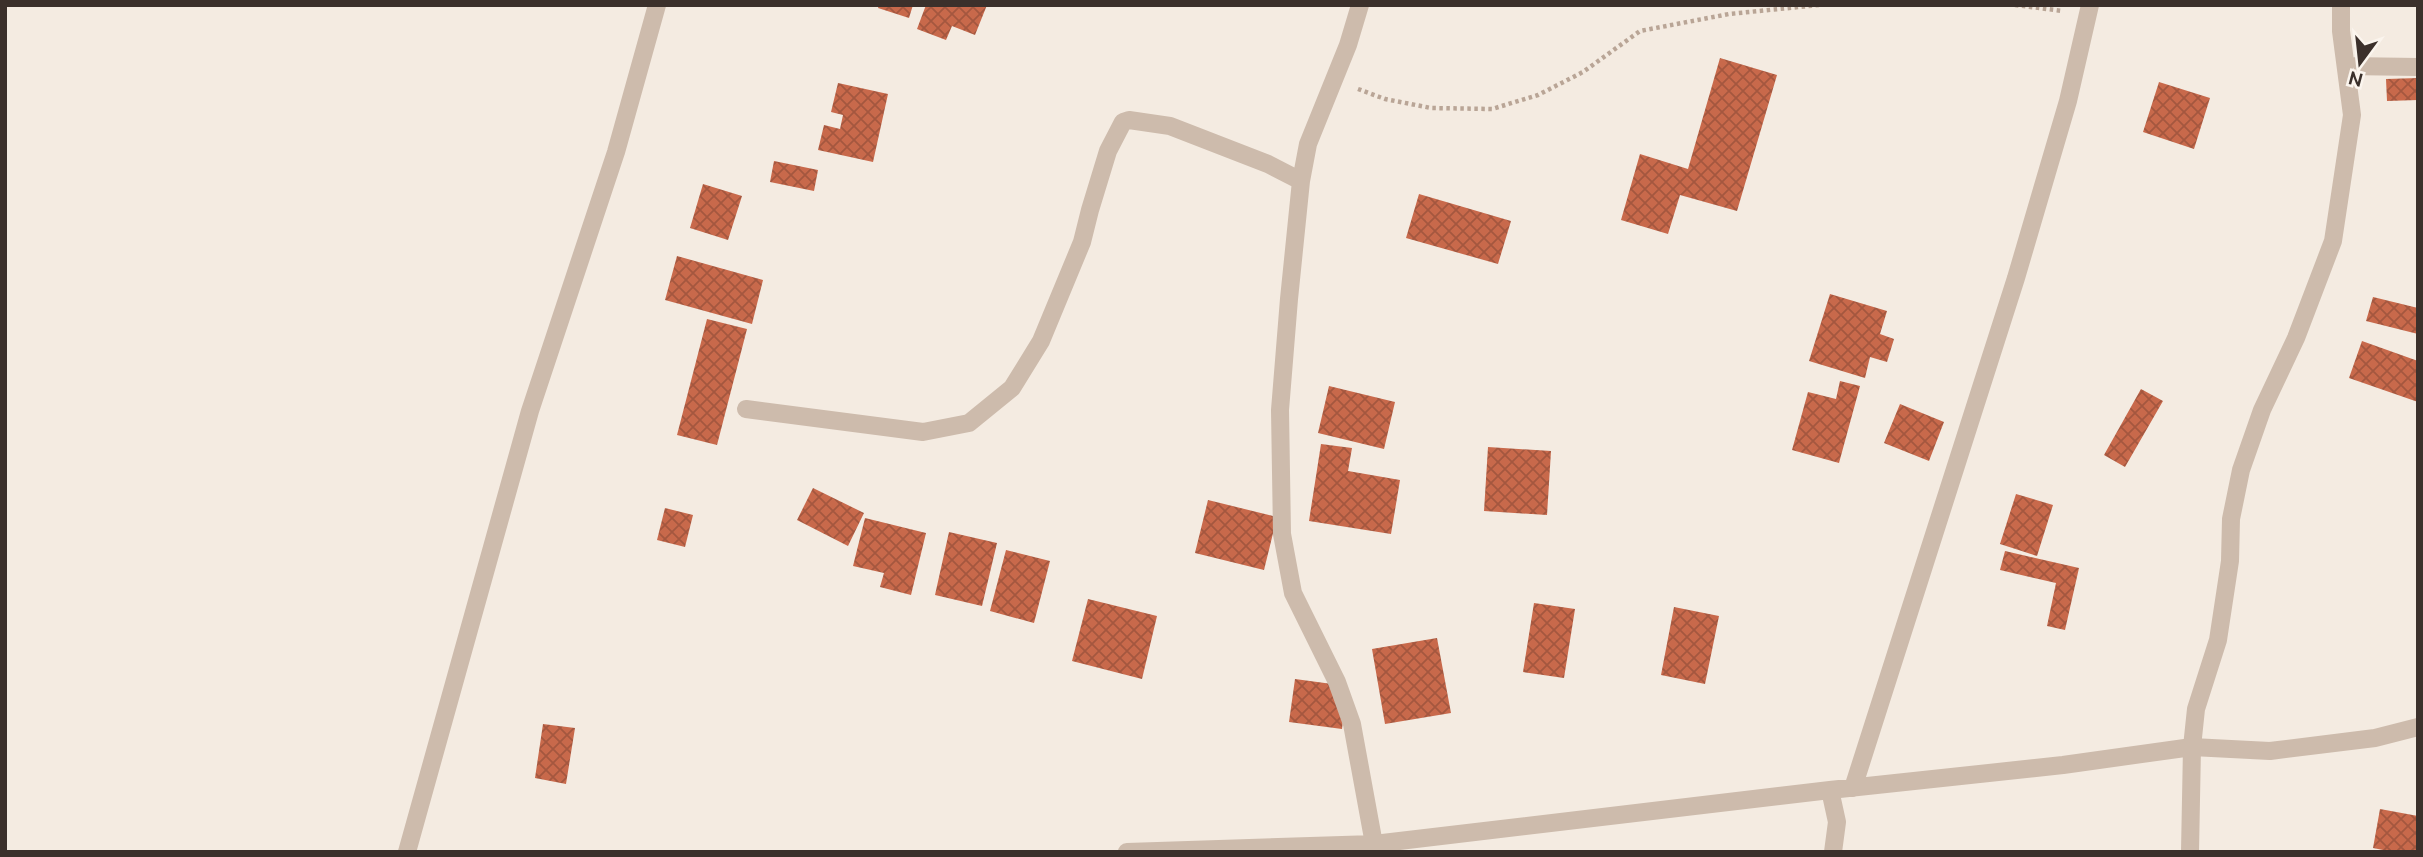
<svg xmlns="http://www.w3.org/2000/svg" width="2423" height="857" font-family="Ubuntu,sans-serif">
<style>
.building{fill:url(#building-cross-hatch)}
.lines{fill:none;stroke-linecap:round;stroke-linejoin:round}
.path{stroke:#b9a596;stroke-width:4.5;stroke-dasharray:3.5 3.5;stroke-linecap:butt}
.minor{stroke:#cdbbac;stroke-width:18}
</style>
<defs>
<pattern id="building-cross-hatch" width="8" height="8" patternUnits="userSpaceOnUse" patternTransform="scale(1.75)"><rect width="8" height="8" fill="#c8694b"/><path d="M0 0l8 8M0 8l8-8" fill="none" stroke="#a4573f"/></pattern>
</defs>
<rect width="100%" height="100%" fill="#f4ebe1"/>
<path class="building" d="M879,5h34l-4,13 -31,-10z
M926,5h61l-12,30 -23,-9 -6,14 -29,-11z
M1720,58l57,17 -40,136 -57,-16 -12,39 -47,-14 19,-66 48,15z
M2418,78v22l-31,1 -1,-22z
M2159,82l51,16 -16,51 -51,-17z
M838,83l50,11 -15,68 -55,-12 6,-25 16,4 3,-14 -12,-3z
M774,161l44,9 -4,21 -44,-9z
M703,184l39,12 -14,44 -38,-12z
M1419,194l92,27 -13,43 -92,-26z
M677,256l86,24 -11,44 -87,-24z
M1830,294l57,17 -7,23 14,5 -7,23 -17,-5 -5,21 -56,-17z
M2373,297l45,11v26l-52,-13z
M707,319l40,10 -30,116 -40,-10z
M2362,341l56,20v41l-69,-24z
M1840,381l20,5 -21,77 -47,-13 16,-58 28,7z
M1329,386l66,16 -11,47 -66,-16z
M2141,389l22,12 -38,66 -21,-12z
M1900,404l44,18 -15,39 -45,-18z
M1321,444l31,4 -4,23 52,9 -9,54 -82,-13z
M1488,447l63,4 -4,64 -63,-4z
M813,488l51,25 -16,33 -51,-26z
M2016,494l37,11 -16,51 -37,-12z
M1208,500l69,17 -13,53 -69,-17z
M665,508l28,7 -8,32 -28,-7z
M865,518l61,15 -15,62 -31,-8 4,-14 -31,-7z
M949,532l48,11 -15,63 -47,-11z
M1006,550l44,11 -16,62 -44,-12z
M2005,551l74,17 -14,62 -18,-4 9,-43 -56,-13z
M1088,599l69,17 -15,63 -70,-18z
M1534,603l41,6 -11,69 -41,-6z
M1674,607l45,9 -14,68 -44,-9z
M1437,638l14,75 -66,11 -13,-75z
M1295,679l52,7 -5,43 -53,-7z
M543,724l32,4 -9,56 -31,-6z
M2380,809l38,7v36h-25l-20,-4z"/>
<g class="lines">
<path class="path" d="M2015,5l48,6
M1358,89l27,10 46,9 61,1 46,-14 45,-23 57,-41 89,-17 90,-9"/>
<path class="minor" d="M1360,5l-12,40 -40,99 -7,37 -12,118 -9,111 2,124 11,59 44,89 15,42 22,120
M2346,66l72,1
M746,409l177,23 46,-9 43,-35 29,-47 41,-99 8,-32 18,-59 15,-29 6,-2 41,6 98,38 33,17
M1853,788l163,-510 52,-177 22,-96
M1830,790l7,32 -4,30
M407,852l123,-441 86,-259 41,-147
M1127,852l247,-8 456,-54 233,-25 129,-18 78,4 105,-13 43,-11
M2190,852l2,-105 4,-38 22,-69 12,-79 1,-42 10,-49 21,-60 34,-72 37,-97 19,-126 -11,-84v-26"/>
</g>
<rect width="2423" height="857" fill="none" stroke="#3b302b" stroke-width="14"/>
<g transform="translate(2360 63) rotate(195)" stroke="#fbf5ee" stroke-width="5" paint-order="stroke">
<path d="M0-5L12 26L0 18L-12 26Z" fill="#3b302b"/>
<text y="-10" font-size="19" font-weight="bold" text-anchor="middle" fill="#3b302b">N</text>
</g>
</svg>
